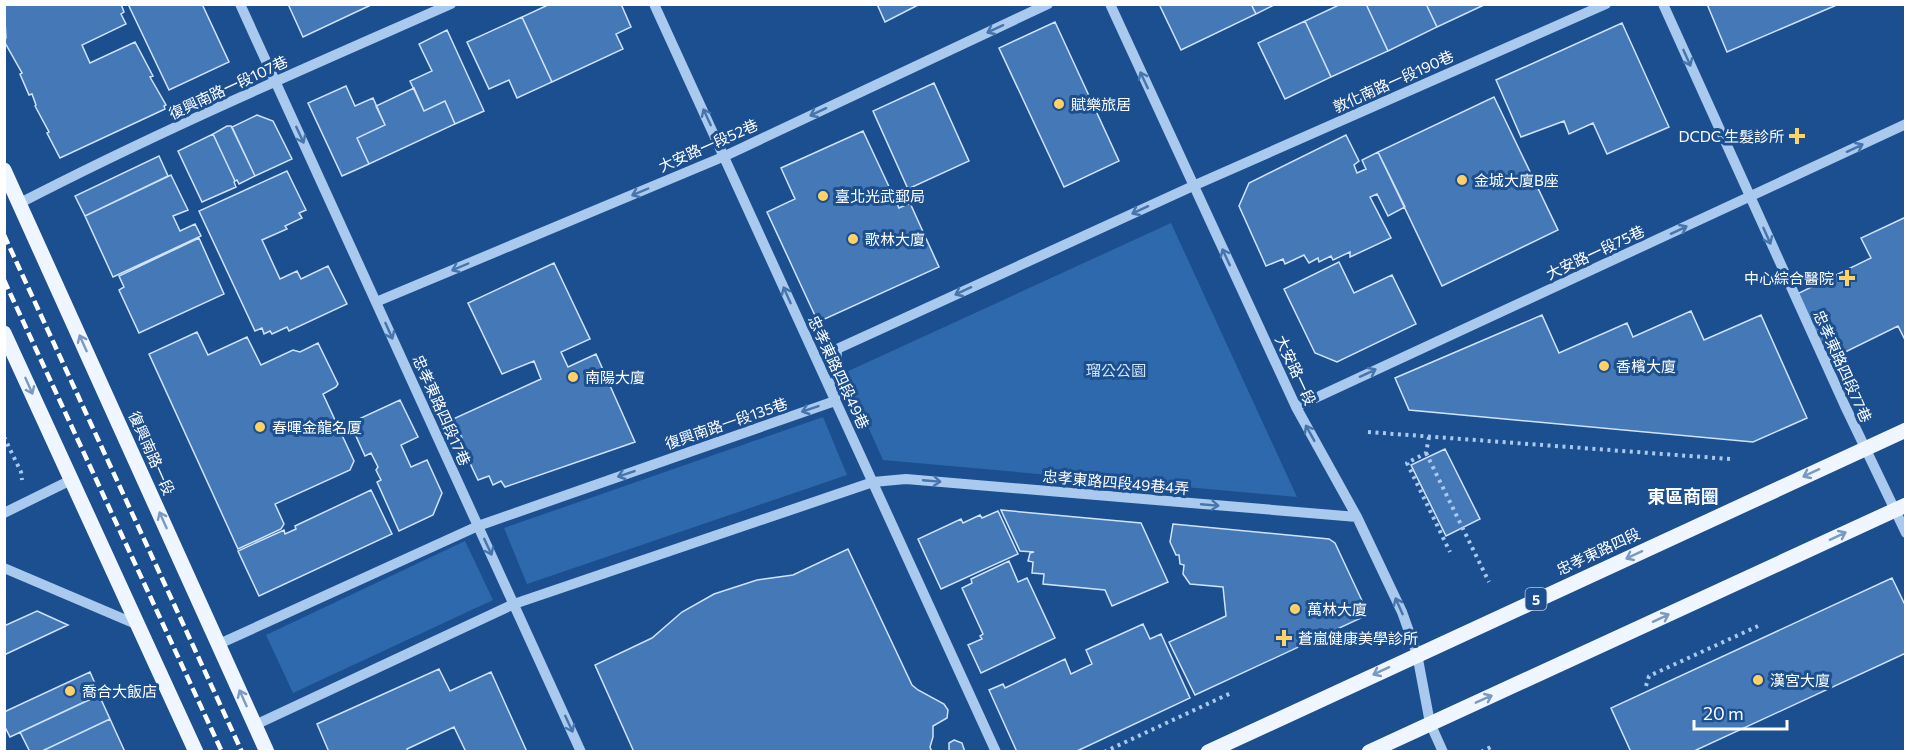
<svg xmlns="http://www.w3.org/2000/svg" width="1910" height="756" font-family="Commissioner,'Noto Sans TC',sans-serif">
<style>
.green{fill:#2e69ad}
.building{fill:#4478b7;stroke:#cfe3fa;stroke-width:1.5}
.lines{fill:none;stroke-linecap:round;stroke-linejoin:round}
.path{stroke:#a9c9ee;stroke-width:4;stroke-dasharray:3 4.5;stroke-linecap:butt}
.minor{stroke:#a9c9ee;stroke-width:10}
.major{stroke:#f0f6ff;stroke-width:15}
.rail{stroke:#fff;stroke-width:4.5;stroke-dasharray:10 4.5;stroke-linecap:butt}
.oneway{stroke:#4674ac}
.oneway2{stroke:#7b9ac1}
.poi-dot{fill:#ffd166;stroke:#1b4f8f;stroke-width:2}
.labels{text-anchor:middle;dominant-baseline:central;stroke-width:6;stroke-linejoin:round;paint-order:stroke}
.shield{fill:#1b4f8f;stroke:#bbcadd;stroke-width:1.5}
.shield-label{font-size:14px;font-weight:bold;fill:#fff}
.street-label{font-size:15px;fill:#fff;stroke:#1b4f8f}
.poi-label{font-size:15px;fill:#fff;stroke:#1b4f8f;text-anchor:start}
.park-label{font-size:15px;fill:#cfe3fa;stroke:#1b4f8f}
.quarter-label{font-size:18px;font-weight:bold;fill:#fff;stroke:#1b4f8f}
</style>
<rect width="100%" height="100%" fill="#1b4f8f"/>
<path class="green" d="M1171,223l126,274 -414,-37 -39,-87z
M823,417l24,58 -320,109 -23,-56z
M465,541l28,59 -200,93 -27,-58z"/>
<path class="building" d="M4,4h117l3,8 -3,2 5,10 -44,21 8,18 45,-21 18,34 -3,1 16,28 -2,1 1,3 -105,49 -13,-25 2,-1 -14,-26 1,-1 -4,-11 -3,1 -9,-21 2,-1 -18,-32 2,-3z
M128,4h74l27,58 -60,28z
M288,4h85l-70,33z
M550,4h71l10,23 -15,7 7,15 -71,33 -30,-65z
M877,4h43l-35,18z
M1159,4h92l5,10 -75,36z
M1251,4h25l-20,10z
M1341,4h25l22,47 -57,26 -26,-56z
M1366,4h60l11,23 -49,24z
M1426,4h60l-49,23z
M1707,4h132l-112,48z
M522,17l30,65 -35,16 -8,-18 -20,9 -22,-47z
M1305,21l26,56 -46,22 -27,-56z
M1055,22l64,139 -55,26 -65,-139z
M1622,23l47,104 -62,27 -14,-31 -24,11 -5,-13 -43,16 -25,-57z
M447,30l37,81 -29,13 -10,-23 -21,10 -14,-30 22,-10 -13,-27z
M934,83l35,78 -61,28 -35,-78z
M346,86l9,20 18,-8 12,27 -28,13 12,26 -27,12 -34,-73z
M414,88l10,23 21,-10 10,23 -86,40 -12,-26 28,-13 -9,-19z
M1494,97l64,133 -116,56 -64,-134z
M257,115l16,6 19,38 -37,17 -23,-49z
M227,126h4l24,50 -16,8 -2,-4 -2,1 -22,-47z
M863,131l36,77 11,-5 29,64 -121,55 -51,-110 28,-13 -14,-31z
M213,134l22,47 -1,1 2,5 -34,15 -24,-51z
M1346,135l13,26 -5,4 3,8 9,-4 -4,-9 16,-8 27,55 -17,9 -11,-22 -7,3 21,41 -41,19v-5l-17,8 -2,-4 -12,6 -1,-4 -9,5 -5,-8 -19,9 -2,-5 -17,7 -27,-60 10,-23z
M159,156l9,20 -83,40 -10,-20z
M287,171l19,39 -7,3 3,5 -17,8 2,3 -25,11 18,39 17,-8 4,8 27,-13 19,38 -58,27 -2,-4 -15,7 -2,-3 -6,3 -2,-6 -7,3 -56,-120z
M171,175l17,35 -15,6 7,15 15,-7 6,12 -88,41 -28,-61z
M1906,217v125l-8,-16 -69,34 -32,-66 74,-36 -10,-20z
M199,238l25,56 -85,39 -20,-43 5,-3 -5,-11z
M1339,262l15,31 38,-18 24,49 -79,38 -22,-9 -31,-64z
M554,263l36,76 -29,13 7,15 28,-13 39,88 -130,45 -4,-6 -8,4 -4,-9 -11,4 -19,-40 3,-2 -9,-19 88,-40 -7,-18 -32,13 -34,-71z
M1691,311l13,29 57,-25 46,103 -54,24 -344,-32 -14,-32 147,-63 17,38 68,-30 6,14z
M197,332l11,23 39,-18 14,28 32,-15 7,2 18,-9 20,41 -2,3 -13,7 31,67 -4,9 -75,34 9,20 -3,5 -43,20 -89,-195z
M400,400l18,37 -17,8 10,22 16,-7 15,33 -9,22 -34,16 -22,-49 4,-2 -5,-10 2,-3 -7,-14 -6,3 -15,-33z
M1445,449l35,70 -34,17 -35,-71z
M371,490l21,44 -133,62 -21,-45 46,-21 1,4 11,-5 -1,-3z
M1001,510l140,13 27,59 -56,24 -7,-16 -62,-6 1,-10 -12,-1 1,-11 -5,-1 2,-8 4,-1 -14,-1z
M998,511l20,43 -77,35 -23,-50 43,-20 2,4 17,-8 2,3z
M1173,524l156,15 6,4 30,64 -1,6 -3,5 -166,77 -26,-53 57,-26 -3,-29 -33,-3 -7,-10 1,-9 -4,-1 -1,-9h-3l-6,-13z
M848,549l64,136 6,5 26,14 4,6 -1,8 -14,8v11l-3,10 2,5h-298l-39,-87 57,-27 30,-26 32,-18 43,-14 36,-5z
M1009,561l9,21 9,-4 28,60 -74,35 -13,-28 14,-6 -2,-3 3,-2 -21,-46 10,-5 -1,-4z
M1892,578l14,29v46l-214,99h-61l-20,-44z
M37,611l31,14 -64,30v-29z
M1143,624l7,15 11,-5 29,64 -115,54h-58l-28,-62 14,-6 2,4 60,-29 6,15 21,-10 -6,-14z
M439,669l11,22 41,-19 36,80h-61l-12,-25 -47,22 1,3h-79l-12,-28z
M90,672l10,23 -90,42 -6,-12v-13z
M99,695l11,24 -70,33h-10l-10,-20z
M110,719l15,33h-85z
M954,740l8,3 3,9h-16v-9z"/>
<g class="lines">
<path class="path" d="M1368,432l362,27
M4,437l17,35 1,8
M1429,437l-3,16 -19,10 43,89
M1426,453l63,129
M1646,686l3,-10 109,-50
M1104,752l127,-59
M1481,752l12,-6"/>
<path class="minor" d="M240,4l341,748
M654,4l342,748
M1110,4l186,403 61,110 45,95 15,42 13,69 13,29
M1663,4l182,402 61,127
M20,203c141,-73 286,-135 431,-199
M376,302l349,-146 323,-152
M1296,407l610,-283
M4,513l67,-33
M4,568l134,57
M219,644l259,-118 357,-125 2,-52 356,-163 413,-182
M255,725l259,-121 359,-122 33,-3 451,38"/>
<path class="major" d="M4,170l263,582
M4,333l192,419
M1208,752l698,-322
M1369,752l537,-247"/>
<path class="rail" d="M4,235l238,517
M4,280l218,472"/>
</g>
<defs><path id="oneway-shaft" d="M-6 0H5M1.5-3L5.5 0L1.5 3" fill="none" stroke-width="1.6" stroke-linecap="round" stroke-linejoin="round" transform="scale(1.5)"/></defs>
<g class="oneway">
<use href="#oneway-shaft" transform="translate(995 29) rotate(155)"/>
<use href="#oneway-shaft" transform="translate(1687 58) rotate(66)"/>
<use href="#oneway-shaft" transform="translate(1144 80) rotate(-115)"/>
<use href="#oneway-shaft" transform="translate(818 112) rotate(155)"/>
<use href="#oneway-shaft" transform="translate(707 117) rotate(-115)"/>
<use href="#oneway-shaft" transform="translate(300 135) rotate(65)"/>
<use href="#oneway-shaft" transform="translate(1855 148) rotate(-25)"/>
<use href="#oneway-shaft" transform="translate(640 192) rotate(157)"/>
<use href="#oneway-shaft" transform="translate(1140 210) rotate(155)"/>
<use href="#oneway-shaft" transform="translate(1679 230) rotate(-25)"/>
<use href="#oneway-shaft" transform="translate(1767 236) rotate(66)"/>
<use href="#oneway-shaft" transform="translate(1226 257) rotate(-115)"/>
<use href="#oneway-shaft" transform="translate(460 267) rotate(157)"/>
<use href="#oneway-shaft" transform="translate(963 291) rotate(155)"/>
<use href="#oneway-shaft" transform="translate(787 295) rotate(-114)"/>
<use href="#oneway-shaft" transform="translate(389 331) rotate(66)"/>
<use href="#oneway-shaft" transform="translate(1368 373) rotate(-25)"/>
<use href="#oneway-shaft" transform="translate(810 409) rotate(161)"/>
<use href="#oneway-shaft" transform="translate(1310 433) rotate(-119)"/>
<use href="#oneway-shaft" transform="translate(626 474) rotate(161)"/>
<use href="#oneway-shaft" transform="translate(932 481) rotate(5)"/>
<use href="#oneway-shaft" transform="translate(1210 505) rotate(5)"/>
<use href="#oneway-shaft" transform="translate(488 547) rotate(65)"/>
<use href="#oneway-shaft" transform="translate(1399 606) rotate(-114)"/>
<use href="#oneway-shaft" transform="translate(569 724) rotate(65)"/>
</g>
<g class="oneway2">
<use href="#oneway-shaft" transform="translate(83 343) rotate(-114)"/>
<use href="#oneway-shaft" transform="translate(29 386) rotate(66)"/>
<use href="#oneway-shaft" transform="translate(1811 473) rotate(155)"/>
<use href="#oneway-shaft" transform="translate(163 520) rotate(-114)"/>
<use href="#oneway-shaft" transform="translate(1838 536) rotate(-25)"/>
<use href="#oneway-shaft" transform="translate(1634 555) rotate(155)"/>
<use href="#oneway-shaft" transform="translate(1661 618) rotate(-25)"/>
<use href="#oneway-shaft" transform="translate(1381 671) rotate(155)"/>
<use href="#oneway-shaft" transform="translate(243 698) rotate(-114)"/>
<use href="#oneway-shaft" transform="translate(1484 699) rotate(-24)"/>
</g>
<g class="poi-dot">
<circle cx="1059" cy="104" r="6"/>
<path d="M1794 127h6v6h6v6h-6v6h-6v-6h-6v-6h6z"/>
<circle cx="1462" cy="180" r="6"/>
<circle cx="823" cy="196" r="6"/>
<circle cx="853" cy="239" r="6"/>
<path d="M1844 269h6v6h6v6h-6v6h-6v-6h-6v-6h6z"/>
<circle cx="1604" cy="366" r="6"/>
<circle cx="573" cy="377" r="6"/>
<circle cx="260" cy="427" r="6"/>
<circle cx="1295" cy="609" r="6"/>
<path d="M1281 629h6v6h6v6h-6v6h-6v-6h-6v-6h6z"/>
<circle cx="1758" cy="680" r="6"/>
<circle cx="70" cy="691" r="6"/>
</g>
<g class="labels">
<rect class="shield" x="1525.5" y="588" width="21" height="22" rx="4.5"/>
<g class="shield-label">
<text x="1536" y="599">5</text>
</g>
<g class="street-label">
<text transform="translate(1393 81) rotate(-24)">敦化南路一段190巷</text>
<text transform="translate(228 87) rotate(-25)">復興南路一段107巷</text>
<text transform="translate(708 145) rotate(-24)">大安路一段52巷</text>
<text transform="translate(1595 252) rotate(-25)">大安路一段75巷</text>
<text transform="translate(1843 366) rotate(66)">忠孝東路四段77巷</text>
<text transform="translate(1296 370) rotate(65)">大安路一段</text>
<text transform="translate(839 372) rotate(65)">忠孝東路四段49巷</text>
<text transform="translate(442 410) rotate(66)">忠孝東路四段17巷</text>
<text transform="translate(726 423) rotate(-19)">復興南路一段135巷</text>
<text transform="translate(152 453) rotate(66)">復興南路一段</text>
<text transform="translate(1116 482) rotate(5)">忠孝東路四段49巷4弄</text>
<text transform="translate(1598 551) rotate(-25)">忠孝東路四段</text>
</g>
<g class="poi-label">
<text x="1071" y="104">賦樂旅居</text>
<text x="1784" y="136" text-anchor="end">DCDC 生髮診所</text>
<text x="1474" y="180">金城大廈B座</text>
<text x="835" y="196">臺北光武郵局</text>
<text x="865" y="239">歌林大廈</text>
<text x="1834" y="278" text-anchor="end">中心綜合醫院</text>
<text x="1616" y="366">香檳大廈</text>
<text x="585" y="377">南陽大廈</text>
<text x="272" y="427">春暉金龍名厦</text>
<text x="1307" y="609">萬林大廈</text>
<text x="1298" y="638">蒼嵐健康美學診所</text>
<text x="1770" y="680">漢宮大廈</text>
<text x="82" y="691">喬合大飯店</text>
</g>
<g class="park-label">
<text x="1116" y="370">瑠公公園</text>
</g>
<g class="quarter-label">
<text x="1683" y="496">東區商圈</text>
</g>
</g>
<rect width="1910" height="756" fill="none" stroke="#ffffff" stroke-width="12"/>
<path d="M1694 720v9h93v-9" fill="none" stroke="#ffffff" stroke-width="3"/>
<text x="1703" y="720" font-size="18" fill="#ffffff" stroke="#1b4f8f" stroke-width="4.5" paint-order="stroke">20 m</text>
</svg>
